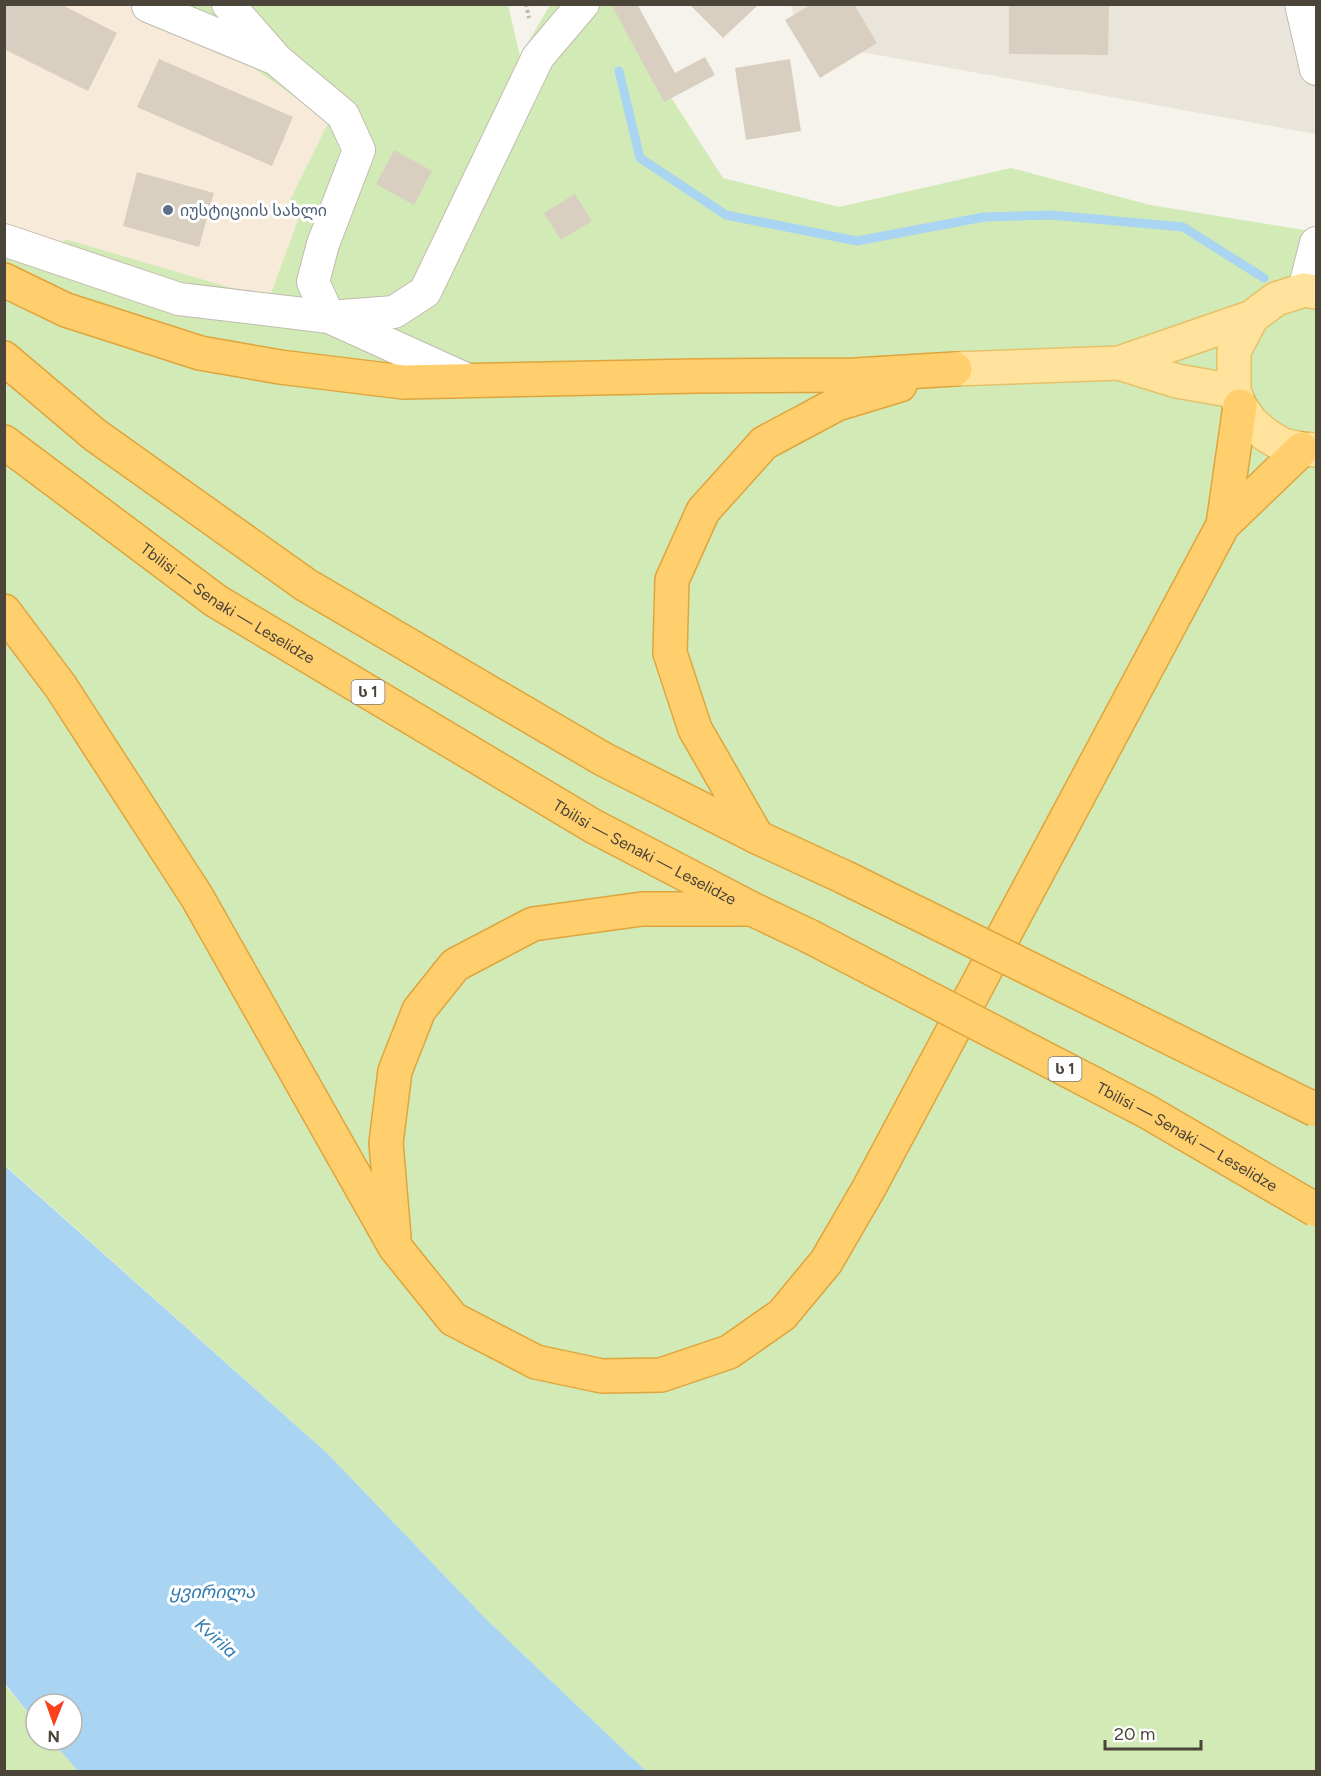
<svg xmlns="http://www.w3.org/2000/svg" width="1321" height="1776" font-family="Figtree,'Noto Sans Georgian',sans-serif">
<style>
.residential{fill:#eae5da}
.commercial{fill:#f7ead8}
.green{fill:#d2eab5}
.water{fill:#a9d4f2}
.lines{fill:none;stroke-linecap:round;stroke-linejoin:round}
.stream{stroke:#a9d4f2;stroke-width:9}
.building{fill:#d8cfc1}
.minor-casing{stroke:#c2bbae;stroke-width:34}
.major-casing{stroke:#e6c16a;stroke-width:36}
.highway-casing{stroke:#e0a43c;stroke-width:36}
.path{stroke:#c4b79f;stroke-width:4;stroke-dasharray:3 3;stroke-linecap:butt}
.minor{stroke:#fff;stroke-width:32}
.major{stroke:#ffe39c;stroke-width:33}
.highway{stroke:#ffcf6e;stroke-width:33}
.highway-bridge-casing{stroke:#e0a43c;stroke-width:36;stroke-linecap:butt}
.highway-bridge{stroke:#ffcf6e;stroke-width:33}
.service-dot{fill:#5c6f8a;stroke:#fff;stroke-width:2}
.labels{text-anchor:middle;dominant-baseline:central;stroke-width:6;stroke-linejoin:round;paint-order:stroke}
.shield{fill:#fff;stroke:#817c74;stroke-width:1.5}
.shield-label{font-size:15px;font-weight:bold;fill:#4b4439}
.service-label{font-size:16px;fill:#4e5e75;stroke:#fff;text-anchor:start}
.street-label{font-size:16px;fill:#4b4439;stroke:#fff}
.water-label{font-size:18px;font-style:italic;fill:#2e7ab2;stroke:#fff}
</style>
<rect width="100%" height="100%" fill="#f6f3ec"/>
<path class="residential" d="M791,5h525v129l-516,-93z"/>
<path class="commercial" d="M5,5h143l87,50 94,66 -45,90 15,6 -30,82 -204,-60 -6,16 -54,-25z"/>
<path class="green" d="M148,5h360l12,51 30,-51h84l36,91 53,82 116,29 172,-39 139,37 166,27v1539h-670l-160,-152 -158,-165 -323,-289v-935l54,25 6,-16 204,60 30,-82 -15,-5 45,-91 -94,-66z
M4,1684l32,38v18h15l27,31h-73z"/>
<path class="water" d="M4,1165l324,289 158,165 160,152h-568l-27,-31h21v-36h-36v18l-31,-38z"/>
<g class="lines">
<path class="stream" d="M619,71l21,87 86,57 131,26 127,-24 67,-2 132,12 81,51"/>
</g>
<path class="building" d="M4,4h56l57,29 -29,58 -84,-42z
M611,4h26l38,69 30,-16 10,18 -51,27z
M689,4h66l2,2 -34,32z
M812,4h42l23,39 -57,35 -35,-58z
M1009,4h100l-1,51 -99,-1z
M159,59l134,58 -21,49 -135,-59z
M790,59l11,72 -55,9 -11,-72z
M394,150l38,21 -18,34 -38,-21z
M137,172l77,21 -15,54 -76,-21z
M575,194l17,27 -31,19 -17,-27z"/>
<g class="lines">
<defs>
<path id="minor" d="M228,4l49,56 66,55 16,35 -36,94 -10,38 16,35 65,-5 31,-20 113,-235 45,-53
M1301,4l15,65
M148,6l123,51
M4,240l175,59 150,18 141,64
M1304,290l12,-47"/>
<path id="major" d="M1316,292l-12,-2 -28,9 -24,18 -18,34v40l6,15 11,16 15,13 17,10 19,4 14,1
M1119,363l58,18 57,10
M955,369l164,-6 133,-46"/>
<g id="highway">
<path d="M4,280l62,30 134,43 80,14 123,15 294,-6 158,-1 100,-6"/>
<path d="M4,358l91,77 211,150 297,174 154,78 87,40"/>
<path id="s1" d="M4,442l212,159 377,225 159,83 57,27"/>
<path d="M1223,525l17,-119"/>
<path d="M4,611l57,76 136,210 198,350 58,72 83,43 66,14 59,-1 68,-23 53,-37 44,-53 43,-74 354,-663 79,-76"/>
<path d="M757,837l-62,-108 -25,-76 2,-73 31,-69 61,-68 73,-39 63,-19"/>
<path d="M394,1237l-8,-94 9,-72 24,-61 36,-45 78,-41 109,-15h105"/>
</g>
</defs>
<use href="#minor" class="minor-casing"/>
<use href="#major" class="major-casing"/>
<use href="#highway" class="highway-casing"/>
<path class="path" d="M526,4l3,14"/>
<use href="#minor" class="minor"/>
<use href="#major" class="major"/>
<use href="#highway" class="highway"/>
<defs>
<g id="highway-bridge">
<path d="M844,877l472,233"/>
<path id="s2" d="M809,936l337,175 170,99"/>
</g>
</defs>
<use href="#highway-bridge" class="highway-bridge-casing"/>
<use href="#highway-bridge" class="highway-bridge"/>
</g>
<circle class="service-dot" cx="168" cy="210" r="6"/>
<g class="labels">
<g class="shield">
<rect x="351.5" y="680" width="33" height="24" rx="4.5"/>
<rect x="1048.5" y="1057" width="33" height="24" rx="4.5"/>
</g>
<g class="shield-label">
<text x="368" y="692">ს 1</text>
<text x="1065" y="1069">ს 1</text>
</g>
<g class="service-label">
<text x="180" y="210">იუსტიციის სახლი</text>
</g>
<g class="street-label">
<text stroke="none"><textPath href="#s1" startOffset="276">Tbilisi — Senaki — Leselidze</textPath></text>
<text stroke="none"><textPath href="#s1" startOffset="762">Tbilisi — Senaki — Leselidze</textPath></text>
<text stroke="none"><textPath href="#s2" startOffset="428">Tbilisi — Senaki — Leselidze</textPath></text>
</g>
<g class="water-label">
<text x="212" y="1592">ყვირილა</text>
<text transform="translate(216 1638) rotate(42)">Kvirila</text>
</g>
</g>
<rect width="1321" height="1776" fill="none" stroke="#4b4439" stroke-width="12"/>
<g transform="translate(54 1722) rotate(181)"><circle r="28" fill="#ffffff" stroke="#b7b4b0" stroke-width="1.5"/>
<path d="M0-4.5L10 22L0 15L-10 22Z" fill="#fc3f1d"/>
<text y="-9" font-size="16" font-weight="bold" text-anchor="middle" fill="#4b4439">N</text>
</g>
<path d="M1105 1740v9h96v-9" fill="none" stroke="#4b4439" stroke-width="3"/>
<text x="1114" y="1740" font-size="18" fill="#4b4439" stroke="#ffffff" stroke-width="4.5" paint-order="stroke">20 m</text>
</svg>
